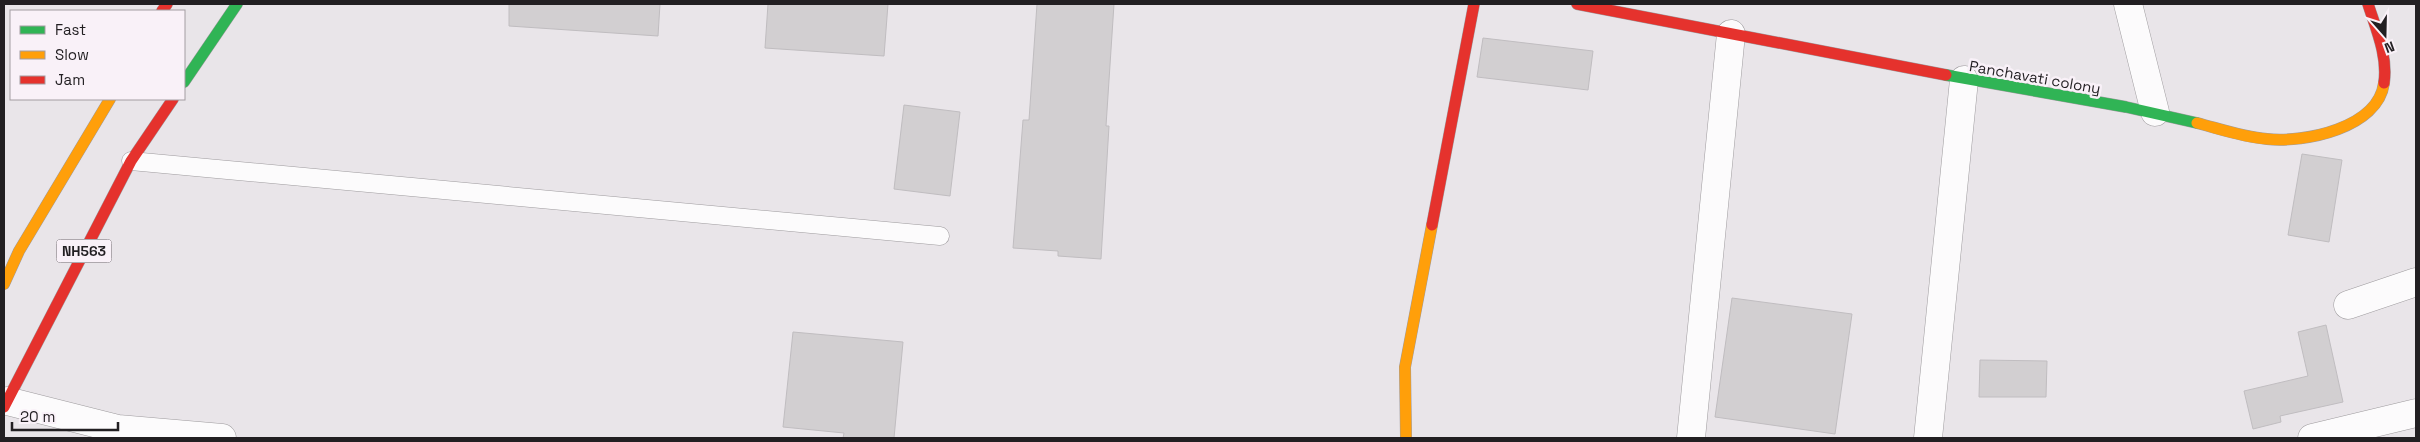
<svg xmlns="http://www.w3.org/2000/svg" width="2420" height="442" font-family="'Space Grotesk',sans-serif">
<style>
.building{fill:#d2cfd1;stroke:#c0bdc0}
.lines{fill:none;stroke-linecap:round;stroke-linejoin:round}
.lane-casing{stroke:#9e9b9e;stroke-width:19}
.street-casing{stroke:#9e9b9e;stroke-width:29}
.fast-casing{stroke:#9e9b9e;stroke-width:12}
.slow-casing{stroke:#9e9b9e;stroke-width:12}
.jam-casing{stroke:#9e9b9e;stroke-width:12}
.lane{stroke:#fcfbfc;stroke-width:18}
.street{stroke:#fcfbfc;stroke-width:28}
.fast{stroke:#30b455;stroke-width:11}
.slow{stroke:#ff9f0a;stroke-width:11}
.jam{stroke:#e5322d;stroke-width:11}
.labels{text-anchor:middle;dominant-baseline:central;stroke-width:5;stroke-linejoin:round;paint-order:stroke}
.shield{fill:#f9f1f8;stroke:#625e62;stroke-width:1}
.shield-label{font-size:14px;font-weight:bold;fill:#221f22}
.street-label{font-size:15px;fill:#221f22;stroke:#f9f1f8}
</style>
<rect width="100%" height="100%" fill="#e9e5e9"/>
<path class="building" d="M509,4h151l-2,32 -149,-10z
M768,4h120l-4,52 -119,-8z
M1037,4h77l-8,122h3l-8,133 -43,-3v-5l-45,-3 10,-128h6z
M1483,38l110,13 -5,39 -111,-13z
M904,105l56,7 -10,84 -56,-7z
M2302,154l40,6 -13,82 -41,-7z
M1732,298l120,16 -17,120 -120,-17z
M2326,325l17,77 -63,14 1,6 -28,7 -9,-38 64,-15 -10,-44z
M793,332l110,10 -9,96h-51l1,-5 -61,-6z
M1980,360l67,1 -1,36h-67z"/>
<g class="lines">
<defs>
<path id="lane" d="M131,161l809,75"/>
<path id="street" d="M2128,4l27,108
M2348,305l68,-23
M7,401l111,28 104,9
M1691,438l40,-404
M1928,438l36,-358
M2312,438l104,-25"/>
<path id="fast" d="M1946,75l180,32 71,16
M184,82l53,-78"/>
<path id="slow" d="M2197,123c23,6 46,14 70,16 38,4 111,-11 117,-56
M4,284l15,-33 91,-152
M1406,438l-1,-71 27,-142"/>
<path id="jam" d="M1577,4l369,71
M2368,4c8,25 20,52 16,79
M162,11l5,-7
M1432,225l42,-221
M4,407l127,-246 42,-62"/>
</defs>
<use href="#lane" class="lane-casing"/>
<use href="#street" class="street-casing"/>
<use href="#fast" class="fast-casing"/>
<use href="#slow" class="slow-casing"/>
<use href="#jam" class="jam-casing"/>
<use href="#lane" class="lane"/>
<use href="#street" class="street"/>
<use href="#fast" class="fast"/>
<use href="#slow" class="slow"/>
<use href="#jam" class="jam"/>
</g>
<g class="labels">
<rect class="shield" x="56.5" y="239.5" width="55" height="23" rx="4"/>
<g class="shield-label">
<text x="84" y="251">NH563</text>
</g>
<g class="street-label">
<text transform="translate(2035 77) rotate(10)">Panchavati colony</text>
</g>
</g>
<rect width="2420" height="442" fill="none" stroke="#221f22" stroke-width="10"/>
<rect x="10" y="10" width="175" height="90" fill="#f9f1f8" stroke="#a39da2"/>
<rect x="20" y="26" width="25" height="8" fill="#30b455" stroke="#a39da2"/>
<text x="55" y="35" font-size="15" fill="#221f22">Fast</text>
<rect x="20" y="51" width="25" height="8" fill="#ff9f0a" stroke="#a39da2"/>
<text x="55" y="60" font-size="15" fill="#221f22">Slow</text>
<rect x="20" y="76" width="25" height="8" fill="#e5322d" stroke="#a39da2"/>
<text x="55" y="85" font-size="15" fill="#221f22">Jam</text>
<g transform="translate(2385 35) rotate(160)" stroke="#f9f1f8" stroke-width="4" paint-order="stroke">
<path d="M0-4L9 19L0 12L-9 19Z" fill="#221f22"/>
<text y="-8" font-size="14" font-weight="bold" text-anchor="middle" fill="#221f22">N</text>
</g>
<path d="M12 422v8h106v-8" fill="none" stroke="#221f22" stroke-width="2.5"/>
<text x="20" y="422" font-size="15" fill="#221f22" stroke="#f9f1f8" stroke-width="4" paint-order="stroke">20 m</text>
</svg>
